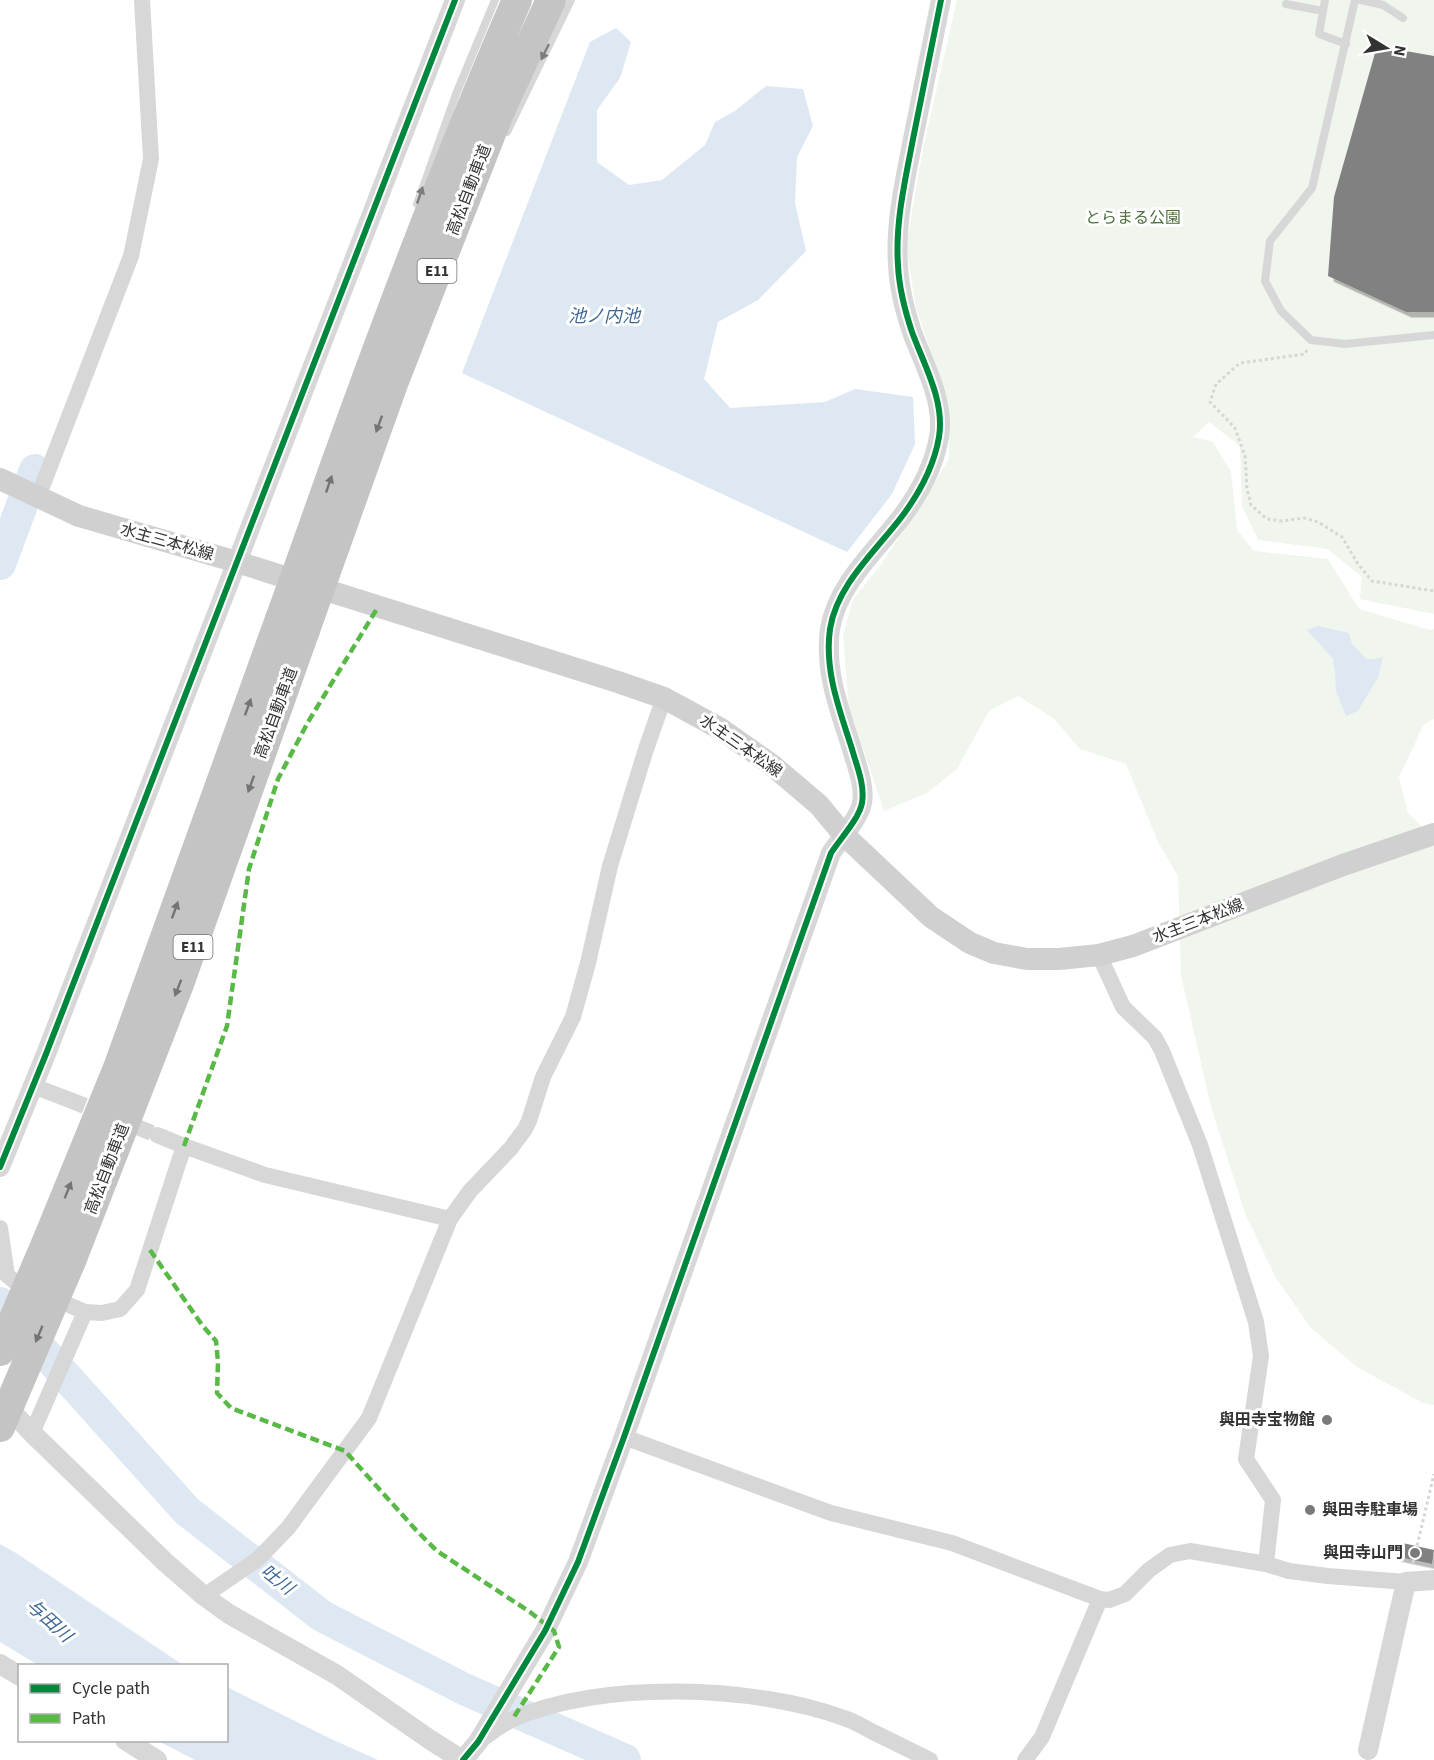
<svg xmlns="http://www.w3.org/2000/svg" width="1434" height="1760" font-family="'Source Sans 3','Noto Sans JP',sans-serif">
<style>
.green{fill:#f0f5ed}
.water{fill:#dde8f3}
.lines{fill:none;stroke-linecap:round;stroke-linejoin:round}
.river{stroke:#dde8f3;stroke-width:32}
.building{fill:#818181;filter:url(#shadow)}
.minor-tunnel{stroke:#d6d6d6;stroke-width:16;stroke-dasharray:16 8;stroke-linecap:butt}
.path{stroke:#d6d6d6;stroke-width:3;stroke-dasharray:3 3;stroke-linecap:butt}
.service{stroke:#d7d7d7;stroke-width:8}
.minor{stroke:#d7d7d7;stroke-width:16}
.tertiary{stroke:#d7d7d7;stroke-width:20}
.secondary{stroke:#d0d0d0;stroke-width:22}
.motorway{stroke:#c4c4c4;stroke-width:30}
.motorway-bridge{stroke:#c4c4c4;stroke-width:30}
.quiet{stroke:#58b947;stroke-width:4.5;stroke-dasharray:9 4.5;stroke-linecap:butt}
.cycleway-casing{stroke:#fff;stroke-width:10}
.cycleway{stroke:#00873e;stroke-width:6}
.oneway{fill:#7d7d7d}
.oneway2{fill:#747474}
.poi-dot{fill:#7a7a7a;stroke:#fff;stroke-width:2}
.labels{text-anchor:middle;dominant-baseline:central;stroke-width:6;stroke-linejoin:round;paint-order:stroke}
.shield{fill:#fff;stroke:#707070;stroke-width:1.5}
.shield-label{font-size:15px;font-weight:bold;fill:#333}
.street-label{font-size:16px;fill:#333;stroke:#fff}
.park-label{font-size:16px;fill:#4f6f3f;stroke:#fff}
.poi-label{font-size:16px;font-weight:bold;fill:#333;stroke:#fff;text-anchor:end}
.water-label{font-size:18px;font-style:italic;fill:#3f6996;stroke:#fff}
</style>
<defs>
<filter id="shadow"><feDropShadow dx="5.5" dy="5.5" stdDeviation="0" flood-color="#0004"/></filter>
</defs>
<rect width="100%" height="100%" fill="#fff"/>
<!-- green -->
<path class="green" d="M957 0H1434V614L1360 599 1362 577 1328 549 1258 540 1242 506 1240 446 1209 422 1193 437 1213 442 1231 472 1237 530 1254 551 1328 559 1359 609 1430 630 1434 629V719L1424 724 1399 777 1408 813 1434 838V1405L1423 1403 1357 1367 1311 1328 1276 1278 1246 1216 1211 1107 1181 975 1178 876 1158 842 1126 764 1080 749 1053 718 1018 696 989 711 957 769 927 793 884 811 849 707 843 635 853 600 882 563 920 506 949 459V405L916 308 906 246 923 149Z"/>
<!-- water -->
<path class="water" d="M616 28 631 42 620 78 597 110V162L629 185 662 180 705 145 715 122 735 111 766 86 803 89 813 126 797 157 795 203 806 251 758 300 718 322 704 379 730 408 825 402 855 389 913 397 915 444 892 494 847 552 462 373 590 42Z
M1318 626 1349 633 1352 644 1366 659H1374L1383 657 1378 677 1358 711 1346 716 1336 691 1335 672 1333 659 1307 630Z
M0 1544 16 1553 183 1665H38L0 1642Z
M227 1687 329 1738 378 1760H195L158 1741 226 1740Z"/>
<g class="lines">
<!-- river -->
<path class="river" d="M0 564 35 470
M0 1303 187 1511 322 1616 464 1689 625 1760"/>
</g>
<!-- building -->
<path class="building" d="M1377 46 1434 56V312H1406L1328 276 1334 197Z
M1398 1542 1434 1550 1432 1564 1395 1556Z"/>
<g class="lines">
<!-- minor-tunnel -->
<path class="minor-tunnel" d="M70 1100 157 1135"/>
<!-- path -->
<path class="path" d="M1307 350 1305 354 1240 363 1216 384 1210 402 1235 428 1245 456 1247 489 1251 505 1267 519 1282 521 1304 518 1318 522 1342 537 1358 564 1372 581 1434 591
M1413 1563 1434 1474"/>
<!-- service -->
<path class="service" d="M1325 0 1319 34 1346 44
M1355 0 1312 188 1270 241 1265 281 1281 311 1311 340 1345 344 1434 335
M1361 0 1383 5 1403 18
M1286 4 1323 11
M507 132 571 0
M417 204 456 94 495 0"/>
<!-- minor -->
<path class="minor" d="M38 497 131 256 151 159 142 0
M1099 955 1123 1007 1155 1038 1162 1051 1200 1145 1256 1322 1261 1356 1246 1459 1273 1500 1266 1564
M33 1086 70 1100
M157 1135 184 1146 265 1175 450 1219
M0 1228 7 1275 14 1281 85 1312 102 1313 120 1309 137 1290 184 1146
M32 1433 85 1312
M624 1437 831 1513 952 1543 1100 1599 1109 1600 1125 1594 1149 1570 1170 1555 1190 1551 1266 1564 1289 1571 1328 1576 1406 1582
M204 1596 258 1559 288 1528 369 1418 450 1219 470 1191 511 1148 525 1129 529 1121 543 1077 573 1017 588 963 610 866 646 749 664 698
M479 1741C490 1734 501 1725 513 1719 602 1680 754 1685 844 1718 854 1721 863 1727 873 1732 892 1741 911 1751 930 1760
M1025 1760 1042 1737 1100 1599"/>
<!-- tertiary -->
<path class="tertiary" d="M0 1167 46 1054 455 0
M1 1400 32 1433 165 1562 204 1596 229 1614 337 1675 429 1739 462 1760
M0 1664 20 1676
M125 1740 157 1760
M1368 1750 1406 1582 1434 1580
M463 1760 478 1742 545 1631 578 1562 624 1437 831 853C840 839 859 819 862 803 865 785 857 767 852 749 840 711 824 671 830 629 837 584 877 550 903 515 920 492 934 466 939 437 945 401 924 365 912 332 905 311 899 288 898 265 895 223 905 181 913 139 922 93 932 46 941 0"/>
<!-- secondary -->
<path class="secondary" d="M0 479 79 516 237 562 618 682 664 698 721 729 772 765 819 805 843 834 931 917 970 943 994 953 1027 959H1059L1099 955 1133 946 1343 865 1434 834"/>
<!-- motorway -->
<path class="motorway" d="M309 539C373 357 440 177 517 0
M335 546 394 381 499 113 551 0
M46 1244 118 1068 280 619
M71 1261 179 984 305 630"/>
<!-- motorway-bridge -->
<path class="motorway-bridge" d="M280 619 309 539
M305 630 335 546
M0 1351 46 1244
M0 1427 71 1261"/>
<!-- quiet -->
<path class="quiet" d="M184 1146 227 1026 249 869 278 779 308 722 378 607
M150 1250 202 1325 216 1341 218 1362 217 1393 231 1408 345 1451 416 1530 437 1551 530 1612 554 1631 559 1647 512 1720"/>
<!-- cycleway casing -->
<g class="cycleway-casing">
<path id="cycleway" d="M0 1167 46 1054 455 0
M463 1760 478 1742 545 1631 578 1562 624 1437 831 853C840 839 859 819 862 803 865 785 857 767 852 749 840 711 824 671 830 629 837 584 877 550 903 515 920 492 934 466 939 437 945 401 924 365 912 332 905 311 899 288 898 265 895 223 905 181 913 139 922 93 932 46 941 0"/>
</g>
<!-- cycleway -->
<use href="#cycleway" class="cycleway"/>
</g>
<!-- one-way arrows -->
<defs><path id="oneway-solid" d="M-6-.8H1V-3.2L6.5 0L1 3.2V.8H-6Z" transform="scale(1.5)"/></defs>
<g class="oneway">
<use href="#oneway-solid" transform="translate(545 52) rotate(116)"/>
<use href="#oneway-solid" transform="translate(420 195) rotate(-71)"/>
</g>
<g class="oneway2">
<use href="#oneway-solid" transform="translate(379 424) rotate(110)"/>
<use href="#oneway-solid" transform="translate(329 484) rotate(-71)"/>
<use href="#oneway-solid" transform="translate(248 707) rotate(-70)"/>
<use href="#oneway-solid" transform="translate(251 784) rotate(110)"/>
<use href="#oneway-solid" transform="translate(175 910) rotate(-70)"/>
<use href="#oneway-solid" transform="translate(178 988) rotate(111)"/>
<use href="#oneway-solid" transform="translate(68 1190) rotate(-68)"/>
<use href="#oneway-solid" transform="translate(39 1334) rotate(113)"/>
</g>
<!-- markers -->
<g class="poi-dot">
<circle cx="1327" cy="1420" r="6"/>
<circle cx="1310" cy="1510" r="6"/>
<circle cx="1415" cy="1553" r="6"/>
</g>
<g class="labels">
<!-- shield labels -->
<g class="shield">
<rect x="417.5" y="259" width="39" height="24" rx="4.5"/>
<rect x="173.5" y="935" width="39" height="24" rx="4.5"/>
</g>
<g class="shield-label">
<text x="437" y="271">E11</text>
<text x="193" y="947">E11</text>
</g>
<!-- street labels -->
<g class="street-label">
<text transform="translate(469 190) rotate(-69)">高松自動車道</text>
<text transform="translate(167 542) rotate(16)">水主三本松線</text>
<text transform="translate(276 713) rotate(-70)">高松自動車道</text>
<text transform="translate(741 746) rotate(35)">水主三本松線</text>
<text transform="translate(1198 921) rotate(-21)">水主三本松線</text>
<text transform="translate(107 1169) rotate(-69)">高松自動車道</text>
</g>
<!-- park labels -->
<g class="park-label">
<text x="1133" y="218">とらまる公園</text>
</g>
<!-- poi labels -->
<g class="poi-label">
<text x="1315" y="1420">與田寺宝物館</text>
<text x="1322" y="1510" text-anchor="start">與田寺駐車場</text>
<text x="1403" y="1553">與田寺山門</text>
</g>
<!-- water labels -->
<g class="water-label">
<text x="604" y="316">池ノ内池</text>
<text transform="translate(277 1580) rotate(38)">吐川</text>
<text transform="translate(49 1621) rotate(42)">与田川</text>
</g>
</g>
<!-- legend -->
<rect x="18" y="1664" width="210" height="78" fill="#ffffff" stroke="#adadad" stroke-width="1.5"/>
<rect x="30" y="1684" width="30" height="9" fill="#00873e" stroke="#adadad" stroke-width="1.5"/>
<text x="72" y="1694" font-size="18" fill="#333333">Cycle path</text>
<rect x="30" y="1714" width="30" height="9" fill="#58b947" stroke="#adadad" stroke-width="1.5"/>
<text x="72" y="1724" font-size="18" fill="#333333">Path</text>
<!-- north arrow -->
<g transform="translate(1386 48) rotate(101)" stroke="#ffffff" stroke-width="4.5" paint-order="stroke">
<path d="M0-4.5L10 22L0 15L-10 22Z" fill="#333333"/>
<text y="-9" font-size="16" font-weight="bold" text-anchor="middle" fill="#333333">N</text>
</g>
</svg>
